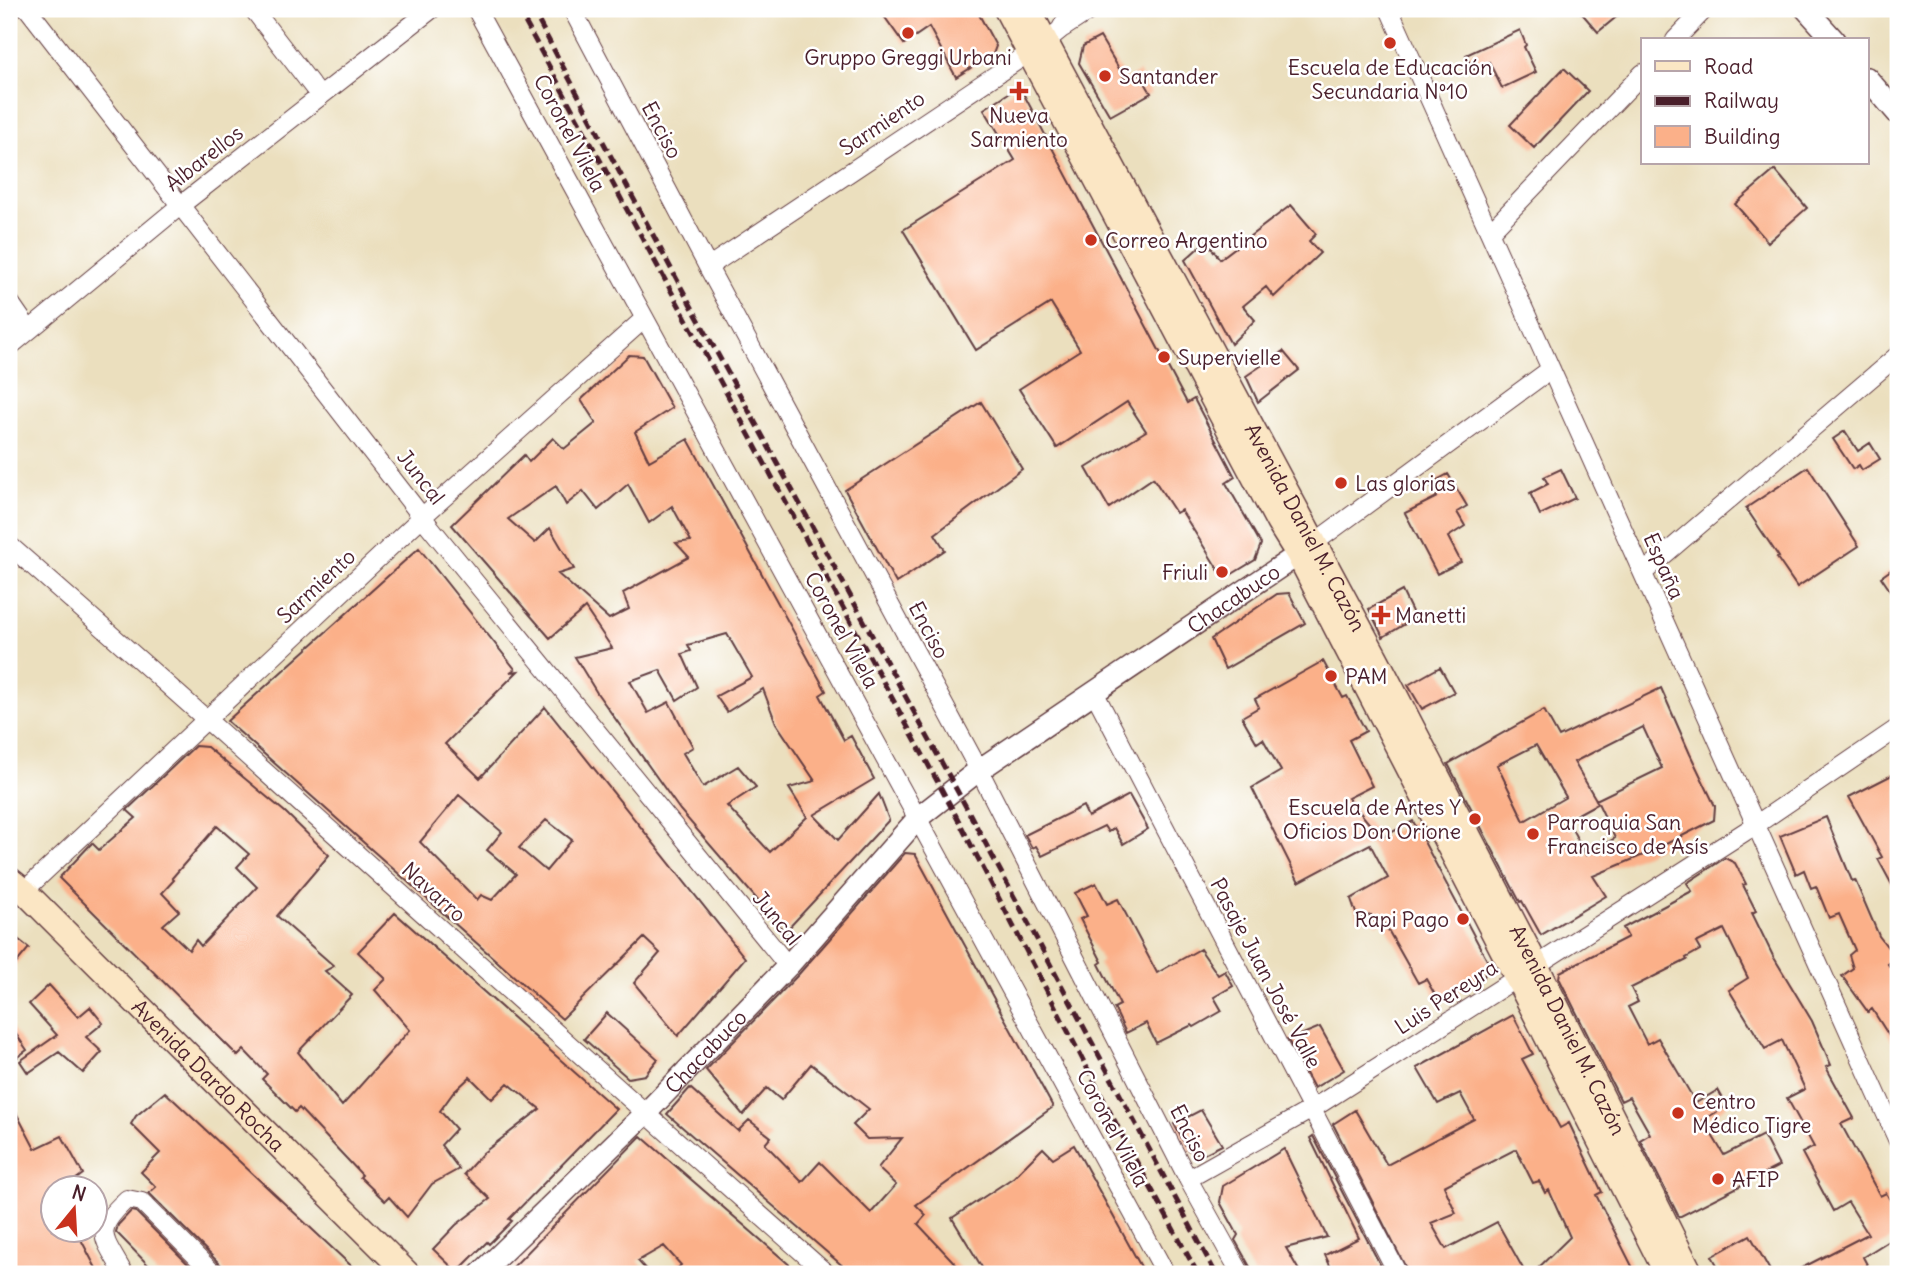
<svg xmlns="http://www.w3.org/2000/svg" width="1907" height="1283" font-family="Delius,sans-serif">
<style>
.building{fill:#fbb089;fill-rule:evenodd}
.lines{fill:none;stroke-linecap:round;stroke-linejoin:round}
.minor-casing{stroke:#623c41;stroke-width:20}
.tertiary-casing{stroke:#623c41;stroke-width:24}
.secondary-casing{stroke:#623c41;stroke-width:27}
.minor{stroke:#fff;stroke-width:18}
.tertiary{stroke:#fff;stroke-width:21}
.secondary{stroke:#fbe6c4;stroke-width:24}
.rail{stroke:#4a1f2b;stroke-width:5;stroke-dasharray:10 5;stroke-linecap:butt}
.poi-dot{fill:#c8321e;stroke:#fff;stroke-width:2.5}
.labels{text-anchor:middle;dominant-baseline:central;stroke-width:5;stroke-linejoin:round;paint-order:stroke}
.poi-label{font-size:21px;fill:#4a1f2b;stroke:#fff;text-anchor:start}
.street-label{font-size:21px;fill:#4a1f2b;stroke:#fff}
</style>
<rect width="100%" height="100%" fill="#fff"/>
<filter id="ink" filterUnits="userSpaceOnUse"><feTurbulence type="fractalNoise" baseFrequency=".0143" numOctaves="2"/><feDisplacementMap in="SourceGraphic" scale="14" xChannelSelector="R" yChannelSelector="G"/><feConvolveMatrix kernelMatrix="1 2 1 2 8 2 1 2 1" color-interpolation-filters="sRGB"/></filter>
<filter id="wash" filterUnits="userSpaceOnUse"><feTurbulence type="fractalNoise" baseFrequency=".00686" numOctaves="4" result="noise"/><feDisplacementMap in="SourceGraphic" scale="28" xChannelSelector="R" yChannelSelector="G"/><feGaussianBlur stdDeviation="1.57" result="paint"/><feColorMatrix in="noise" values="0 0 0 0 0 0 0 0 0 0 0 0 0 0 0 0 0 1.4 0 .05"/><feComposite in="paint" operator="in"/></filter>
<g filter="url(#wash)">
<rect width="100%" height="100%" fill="#ebdfbe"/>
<g id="blocks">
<!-- building -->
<path class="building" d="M879 9H976L996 46 993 54 956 77 929 27 904 44Z
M1578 9H1626L1598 32Z
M1520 30 1526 45 1524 47 1536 72 1502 88 1489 62 1473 70 1466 55Z
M1100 37 1126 80 1139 72 1151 93 1110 116 1079 63 1083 46Z
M1564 68 1588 91 1534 148 1510 125Z
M1015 89 1022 91 1187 403 1194 399 1235 477 1226 483 1261 544 1255 560 1224 579 1181 510 1176 513 1153 478 1109 508 1086 468 1146 431 1127 402 1057 448 1019 389 1080 350 1051 303 976 350 903 230 1015 160 984 109Z
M1775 170 1807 208 1768 242 1735 204Z
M1291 205 1316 234 1309 241 1320 253 1274 297 1266 287 1243 306 1255 320 1231 344 1185 260 1206 241 1220 259Z
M1283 351 1299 370 1258 402 1246 376Z
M629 355 643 356 672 408 635 432 649 461 688 439 826 691 820 695 844 740 851 736 874 779 814 815 838 840 879 794 889 820 785 932 680 810 597 693 575 657 612 648 585 608 550 638 452 525 524 455 529 462 553 438 564 449 596 423 581 400ZM628 484 649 523 672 506 691 541 676 543 689 557 623 593 629 609 609 619 558 574 574 569 550 528 535 543 508 519 556 486 566 505 583 491 598 510ZM727 634 752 677 716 696 727 712 763 689 776 723 815 781 789 788 807 817 770 852 727 806 756 787 738 766 703 787 683 753 693 747 669 702 648 713 630 681 660 670 677 700 697 687 682 654 691 651 688 645Z
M981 402 1022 469 935 534 945 550 896 583 845 490Z
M1845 431 1858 451 1870 443 1880 459 1862 470 1859 465 1853 469 1833 439Z
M1808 467 1859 546 1797 587 1777 558 1779 557 1746 508Z
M1561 469 1575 498 1540 515 1530 493 1548 484 1544 477Z
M1448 474 1467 506 1457 512 1465 526 1448 537 1461 562 1437 574 1405 513 1437 497 1430 484Z
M419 548 515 669 510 672 518 671 445 744 480 778 545 707 745 958 678 1036 634 983 660 953 644 938 562 1019 227 721ZM459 795 502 832 487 850 516 874 492 900 481 895 477 900 420 842ZM546 820 572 840 546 871 519 848Z
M1898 565V602L1881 577Z
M1402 591 1415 618 1383 637 1369 609Z
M1289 593 1305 623 1225 669 1211 639 1277 594Z
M1323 661 1343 698 1347 696 1366 731 1349 740 1372 786 1348 798 1381 838 1413 821 1488 962 1484 977 1439 1002 1426 979 1418 983 1383 921 1377 925 1371 915 1358 919 1351 899 1388 878 1370 844 1299 882 1252 788 1281 771 1263 739 1257 743 1242 717 1259 707 1255 699Z
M1440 667 1454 692 1422 709 1408 685Z
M1661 688 1690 754 1715 806 1714 820 1648 853 1593 876 1606 896 1541 935 1522 901 1520 902 1448 764 1544 710 1559 737ZM1643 727 1662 768 1596 800 1598 803 1574 762ZM1536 745 1566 797 1524 821 1497 765ZM1598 803 1615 838 1586 855 1567 820Z
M195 746 207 747 285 812 329 855 277 916 334 966 325 971 352 995 298 1052 342 1106 410 1030 375 990 386 979 358 952 395 913 616 1109 509 1219 512 1221 489 1244 487 1242 457 1272 433 1249 456 1225 490 1199 464 1174 483 1153 540 1109 508 1083 492 1099 470 1077 453 1093 440 1111 456 1129 441 1145 459 1169 432 1184 407 1217 389 1197 385 1201 360 1177 362 1175 299 1108 295 1112 262 1079 267 1074 244 1050 238 1056 59 878 92 843 99 850 136 818 127 810ZM217 826 249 854 237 867 257 887 201 946 196 940 189 950 163 925 179 911 162 893 174 880 172 878Z
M1898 772V896L1878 859 1882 857 1849 797Z
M1129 795 1148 829 1123 844 1114 828 1108 832 1104 826 1042 856 1036 846 1032 848 1025 835 1083 806 1088 817Z
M1826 817 1852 881 1855 880 1879 936 1896 958 1888 964 1898 979V1050L1872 1009 1868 1012 1842 976 1853 968 1849 955 1855 950 1839 914 1829 918 1816 886 1811 888 1804 870 1796 874 1780 836Z
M905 853 915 854 1053 1107 916 1205 926 1215 918 1224 965 1274H852L667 1114 690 1088 738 1131 749 1120 771 1137 765 1144 802 1182 820 1162 871 1213 896 1185 878 1168 902 1138 867 1139 853 1125 869 1109 811 1064 781 1100 767 1088 743 1115 706 1070 798 975Z
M1725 858 1735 863 1746 884 1743 885 1756 911 1752 913 1773 956 1812 1021 1831 1065 1826 1067 1854 1118 1841 1124 1880 1196 1886 1193 1898 1213V1235L1863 1257 1872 1274H1790L1868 1234 1848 1202 1833 1211 1802 1153 1814 1147 1787 1098 1805 1089 1782 1040 1765 1049 1729 990 1748 978 1724 929 1696 943 1700 950 1686 958 1687 960 1631 988 1638 1002 1628 1007 1647 1044 1658 1038 1696 1103 1718 1090 1727 1106 1703 1120 1724 1155 1763 1135 1779 1166 1679 1217 1640 1140 1650 1134 1629 1097 1621 1101 1559 978 1560 972 1628 937 1623 928 1692 891 1687 883Z
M1096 883 1107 904 1118 899 1157 973 1200 949 1218 975 1225 971 1233 986 1214 997 1222 1011 1194 1027 1192 1025 1156 1043 1146 1023 1126 1033 1114 1008 1120 1005 1099 964 1102 962 1080 919 1087 916 1075 893Z
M9 932 29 948 9 972Z
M49 985 78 1017 90 1007 103 1023 86 1037 102 1052 83 1073 59 1052 28 1073 20 1061 57 1035 29 1004Z
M607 1013 658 1059 645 1075 628 1078 584 1039Z
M1513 1015 1533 1054 1522 1059 1560 1128 1569 1123 1602 1192 1596 1195 1636 1274H1532L1570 1237 1549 1190 1545 1193 1539 1181 1533 1183 1516 1149 1444 1186 1456 1213 1431 1223 1446 1249 1497 1222 1526 1274H1409L1333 1124 1355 1110 1387 1165 1474 1119 1460 1093 1438 1104 1417 1068Z
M9 1024 27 1050 9 1063Z
M1320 1027 1344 1070 1314 1088 1288 1040Z
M165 1092 360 1274H225L222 1266 149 1193 156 1187 141 1172 160 1153 131 1124 136 1116Z
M9 1099 35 1149 62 1136 83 1174 64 1188H52V1230H76L99 1274H9Z
M1201 1110 1222 1145 1202 1155 1188 1150 1174 1124Z
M641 1136 800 1274H672L681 1265 664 1246 638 1261 650 1274H523L513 1267Z
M1313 1136 1385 1274H1334L1325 1255 1359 1238 1310 1138Z
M1074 1145 1145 1274H986L952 1218 1014 1177 1043 1148 1053 1158Z
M1284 1149 1327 1237 1286 1248 1301 1274H1254L1235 1240 1238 1235 1220 1202 1223 1186Z
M131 1211 136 1212 198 1274H157L116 1232 118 1225Z
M1750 1235 1772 1274H1722L1712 1256Z"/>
</g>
</g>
<g filter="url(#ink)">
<use href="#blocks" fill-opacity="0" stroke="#623c41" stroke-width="2"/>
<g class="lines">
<!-- minor casing -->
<g class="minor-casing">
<path id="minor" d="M28 9 422 517 788 966
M253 9 320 96
M476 9 1166 1274
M572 9 708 267 979 770 1188 1179 1241 1274
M1389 9 1898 1141
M1063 28 1092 9
M1675 40 1705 9
M1490 232 1643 73
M708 267 1045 42 1060 30 1072 9
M9 301 29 330
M9 347 181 205 432 9
M1314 543 1551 369
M9 545C284 785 553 1033 827 1274
M1643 573 1898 355
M1094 692 1398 1274
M24 891 422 517 644 319
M1188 1179 1312 1109 1757 824 1898 728
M124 1274C104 1237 91 1232 127 1199L142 1202 214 1274"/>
</g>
<!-- tertiary casing -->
<g class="tertiary-casing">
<g id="tertiary">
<path d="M1806 9 1834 40"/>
<path d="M1867 78 1898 114"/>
<path id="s1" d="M480 1274 645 1114 788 966 919 817 979 770 1311 546"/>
</g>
</g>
<!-- secondary casing -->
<g class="secondary-casing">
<g id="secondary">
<path d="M1006 9 1278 522 1298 554 1517 978 1667 1274"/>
<path id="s2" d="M1028 9 1377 660 1536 965 1691 1274"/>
<path id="s3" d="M9 879 24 891 408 1274"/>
</g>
</g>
<!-- minor -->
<use href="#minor" class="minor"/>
<!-- tertiary -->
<use href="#tertiary" class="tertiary"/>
<!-- secondary -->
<use href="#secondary" class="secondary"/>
<!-- rail -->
<path class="rail" d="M518 9 955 814 1123 1137 1198 1274
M532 9 682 289 965 805 1216 1274"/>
</g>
</g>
<!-- markers -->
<g class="poi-dot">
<circle cx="908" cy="33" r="7"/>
<circle cx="1390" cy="43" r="7"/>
<circle cx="1105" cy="76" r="7"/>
<path d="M1015.5 80.5h7v7h7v7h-7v7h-7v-7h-7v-7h7z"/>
<circle cx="1091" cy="240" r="7"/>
<circle cx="1164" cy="357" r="7"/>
<circle cx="1341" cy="483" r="7"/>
<circle cx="1222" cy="572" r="7"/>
<path d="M1377.5 604.5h7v7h7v7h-7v7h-7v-7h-7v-7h7z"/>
<circle cx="1331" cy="676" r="7"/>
<circle cx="1475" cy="819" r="7"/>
<circle cx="1533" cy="834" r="7"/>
<circle cx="1463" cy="919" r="7"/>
<circle cx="1678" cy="1113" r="7"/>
<circle cx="1718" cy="1179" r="7"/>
</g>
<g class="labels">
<!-- poi labels -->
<g class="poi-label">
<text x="908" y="57" text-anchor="middle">Gruppo Greggi Urbani</text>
<text x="1390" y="67" text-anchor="middle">Escuela de Educación<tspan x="1390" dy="24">Secundaria Nº10</tspan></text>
<text x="1119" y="76">Santander</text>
<text x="1019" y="115" text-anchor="middle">Nueva<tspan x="1019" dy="24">Sarmiento</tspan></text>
<text x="1105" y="240">Correo Argentino</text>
<text x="1178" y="357">Supervielle</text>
<text x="1355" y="483">Las glorias</text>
<text x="1208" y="572" text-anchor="end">Friuli</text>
<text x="1395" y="615">Manetti</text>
<text x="1345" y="676">PAM</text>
<text x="1461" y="807" text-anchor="end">Escuela de Artes Y<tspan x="1461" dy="24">Oficios Don Orione</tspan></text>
<text x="1547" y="822">Parroquia San<tspan x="1547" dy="24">Francisco de Asís</tspan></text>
<text x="1449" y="919" text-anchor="end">Rapi Pago</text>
<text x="1692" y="1101">Centro<tspan x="1692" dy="24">Médico Tigre</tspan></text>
<text x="1732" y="1179">AFIP</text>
</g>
<!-- street labels -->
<g class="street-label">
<text transform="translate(882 123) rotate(-34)">Sarmiento</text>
<text transform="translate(662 130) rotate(62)">Enciso</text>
<text transform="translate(570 133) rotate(62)">Coronel Vilela</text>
<text transform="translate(204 158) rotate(-38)">Albarellos</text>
<text transform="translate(421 477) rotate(52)">Juncal</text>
<text stroke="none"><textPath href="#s2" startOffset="588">Avenida Daniel M. Cazón</textPath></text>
<text transform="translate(1664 566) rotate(66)">España</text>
<text transform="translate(316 586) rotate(-43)">Sarmiento</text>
<text stroke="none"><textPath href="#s1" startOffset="1017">Chacabuco</textPath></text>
<text transform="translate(842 630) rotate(61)">Coronel Vilela</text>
<text transform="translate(929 630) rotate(62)">Enciso</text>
<text transform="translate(434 892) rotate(42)">Navarro</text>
<text transform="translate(777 918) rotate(51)">Juncal</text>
<text transform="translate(1266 973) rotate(62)">Pasaje Juan José Valle</text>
<text transform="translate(1446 997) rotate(-33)">Luis Pereyra</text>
<text stroke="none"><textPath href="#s2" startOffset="1155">Avenida Daniel M. Cazón</textPath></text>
<text stroke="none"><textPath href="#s1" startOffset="317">Chacabuco</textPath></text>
<text stroke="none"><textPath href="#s3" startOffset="280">Avenida Dardo Rocha</textPath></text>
<text transform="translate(1113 1128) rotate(62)">Coronel Vilela</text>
<text transform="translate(1190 1133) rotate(63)">Enciso</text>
</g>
</g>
<!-- margin -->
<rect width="1907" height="1283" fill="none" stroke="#fff" stroke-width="35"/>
<!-- legend -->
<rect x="1641" y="38" width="228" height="126" fill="#ffffff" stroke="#b7a5aa" stroke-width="2"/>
<rect x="1655" y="61" width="35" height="10" fill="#fbe6c4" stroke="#b7a5aa" stroke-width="2"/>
<text x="1704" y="74" font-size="21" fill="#4a1f2b">Road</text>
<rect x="1655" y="96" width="35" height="10" fill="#4a1f2b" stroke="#b7a5aa" stroke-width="2"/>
<text x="1704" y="108" font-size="21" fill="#4a1f2b">Railway</text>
<rect x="1655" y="126" width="35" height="21" fill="#fbb089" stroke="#b7a5aa" stroke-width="2"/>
<text x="1704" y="144" font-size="21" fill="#4a1f2b">Building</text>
<!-- north arrow -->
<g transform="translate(74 1209) rotate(18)"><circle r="33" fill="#ffffff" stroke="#b7a5aa" stroke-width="2"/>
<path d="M0-5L12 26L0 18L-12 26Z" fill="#c8321e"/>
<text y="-10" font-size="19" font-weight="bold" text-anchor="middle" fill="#4a1f2b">N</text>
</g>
</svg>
